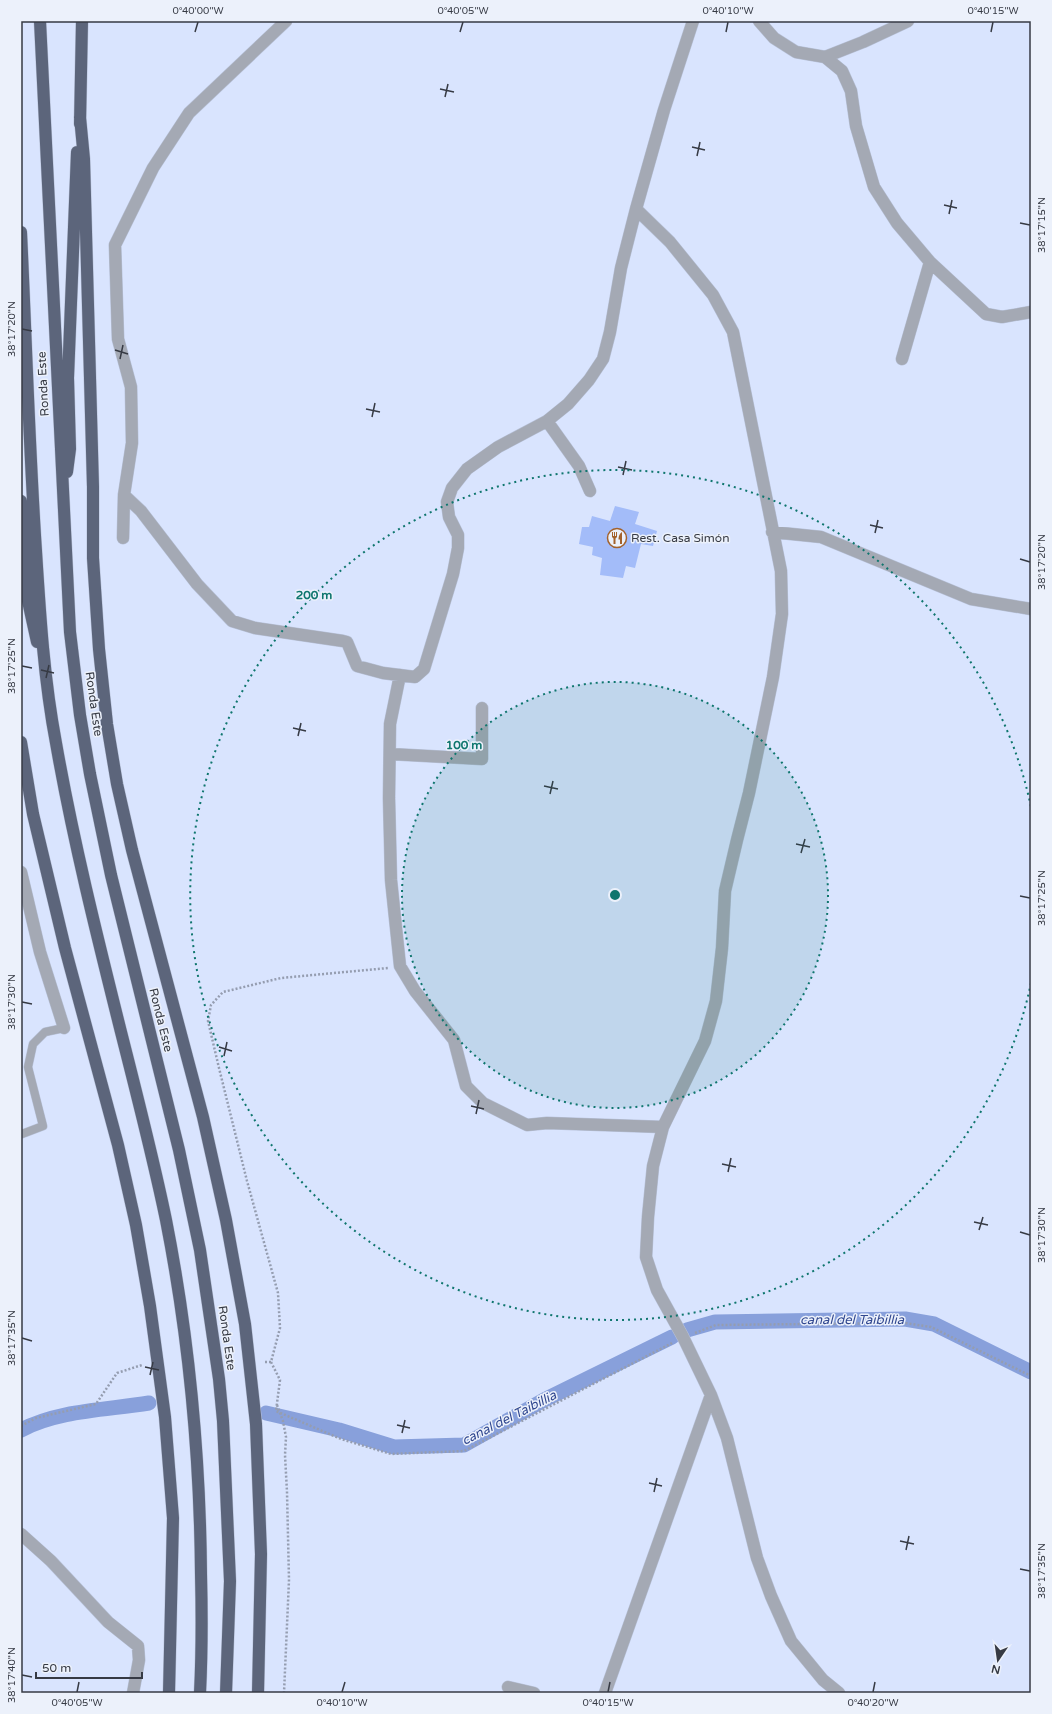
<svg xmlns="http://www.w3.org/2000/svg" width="1052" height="1714" font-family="'Varela Round',sans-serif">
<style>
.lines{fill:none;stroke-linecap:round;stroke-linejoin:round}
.canal{stroke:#88a0db;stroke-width:15}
.building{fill:#a3bcf9}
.lane-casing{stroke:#b8c2d9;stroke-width:9}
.street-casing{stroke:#b8c2d9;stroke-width:13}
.highway-casing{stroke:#b8c2d9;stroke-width:13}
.path{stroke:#959db0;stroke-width:2.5;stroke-dasharray:2 2;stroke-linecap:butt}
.lane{stroke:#a4a9b4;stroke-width:8}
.street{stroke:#a4a9b4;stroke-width:12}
.highway{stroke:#5c657b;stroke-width:12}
.ticks{fill:none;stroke:#363a44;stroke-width:1.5}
.ring{fill:none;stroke:#0f766e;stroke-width:2;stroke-dasharray:2 4}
.labels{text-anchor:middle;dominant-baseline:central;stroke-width:3;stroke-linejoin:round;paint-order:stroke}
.street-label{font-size:12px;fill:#363a44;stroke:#ecf1fb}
.poi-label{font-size:12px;fill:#363a44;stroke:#ecf1fb;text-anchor:start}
.water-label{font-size:13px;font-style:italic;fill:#314890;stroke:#ecf1fb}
.centre{fill:#0f766e;stroke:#ecf1fb;stroke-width:2}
.ring-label{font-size:12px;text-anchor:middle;font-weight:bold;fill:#0f766e;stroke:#ecf1fb;stroke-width:3;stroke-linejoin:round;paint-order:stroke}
.neatline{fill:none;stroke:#363a44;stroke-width:1.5}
.ticks-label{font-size:10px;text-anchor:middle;fill:#363a44}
</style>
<rect width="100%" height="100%" fill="#d9e4fe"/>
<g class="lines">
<!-- canal -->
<path class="canal" d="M687 1330 715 1322 905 1319 934 1324 1031 1372
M266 1413 339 1430 394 1447 464 1445 544 1400 672 1337
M21 1430C59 1410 107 1410 149 1403"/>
</g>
<!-- building -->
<path class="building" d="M615 506 639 512 635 524 657 531 653 546 641 544 635 568 626 566 623 578 600 575 602 558 592 555 593 547 579 544 582 527H589L592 516 610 521Z"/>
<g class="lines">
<!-- lane casing -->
<g class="lane-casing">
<path id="lane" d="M22 1134 43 1126 28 1067 33 1044 45 1032 64 1028"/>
</g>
<!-- street casing -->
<g class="street-casing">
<path id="street" d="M693 21 664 110 636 209 670 242 713 295 733 332 781 571 782 614 773 677 749 793 737 840 725 891 722 948 716 1001 705 1041 663 1127 653 1166 648 1217 646 1257 657 1290 683 1337 711 1395 727 1438 757 1558 771 1596 791 1641 823 1680 839 1693
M759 21 774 38 796 52 825 57 863 42 908 21
M825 57 842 71 851 91 856 126 874 187 897 223 930 262 986 314 1002 317 1031 312
M902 359 930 262
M547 421 579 466 590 491
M124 495 141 511 197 584 232 621 255 628 343 641 347 642 357 666 383 673 415 677 424 669 453 574 458 548V535L449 517 447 502 452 488 467 469 498 447 547 421 568 404 589 380 603 359 610 332 621 268 636 209
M772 532 821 537 971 599 1031 609
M123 538 124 495 132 443 131 387 118 339 115 245 153 168 189 113 286 21
M400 675 390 724 389 798 391 880 400 966 415 991 454 1040 466 1086 483 1103 527 1125 547 1123 663 1127
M390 754 482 759V708
M21 872 40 952 64 1028
M21 1534 51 1561 108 1622 138 1646 139 1660 133 1693
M508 1687 534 1693
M605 1693 711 1395"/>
</g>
<!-- highway casing -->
<g class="highway-casing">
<path id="highway" d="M40 21 70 632 80 715 90 774 111 875 179 1150 200 1250 219 1379 223 1421 230 1581 226 1693
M80 117 84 159 93 487V558L99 649 107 724 117 784 132 850 203 1117 226 1220 245 1324 256 1424 261 1554 258 1693
M80 124 82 21
M21 232C26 338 29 445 36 551 40 615 44 680 56 743 73 840 97 936 121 1032 137 1095 153 1157 166 1220 189 1337 200 1455 201 1574 202 1614 202 1653 200 1693
M67 472 70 449 68 378 77 152
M21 501 28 601 37 642
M21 742 33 814 65 948 118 1145 136 1225 150 1306 165 1417 173 1518 169 1693"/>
</g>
<!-- path -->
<path class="path" d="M695 1333 716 1325 905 1323 931 1327 1031 1376
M265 1362H271L280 1328 278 1293 247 1181 219 1068 208 1021 211 1005 223 992 281 978 388 968
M271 1362 280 1380 276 1411 341 1439 391 1454 464 1451 672 1343
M277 1405 283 1421 286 1437 285 1455 287 1492 289 1580 284 1693
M21 1426 36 1418 96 1404 117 1373 142 1365"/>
<!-- lane -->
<use href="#lane" class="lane"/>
<!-- street -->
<use href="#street" class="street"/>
<!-- highway -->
<use href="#highway" class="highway"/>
</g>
<!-- ticks -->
<path class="ticks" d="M195 32 198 22M460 32 463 22M726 32 728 22M991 32 993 22M440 89 454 92M445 97 448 84M692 147 705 150M697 156 700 142M944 205 957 208M949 214 952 200M1020 223 1030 225M22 329 32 331M115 350 128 354M120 359 123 345M366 409 380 412M372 417 375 403M618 467 632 470M623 475 626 461M870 525 883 528M875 533 878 520M1020 559 1030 562M22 666 32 668M41 670 54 673M46 678 49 665M293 728 306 731M298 736 301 723M544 786 558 789M550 794 553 781M796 844 810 847M801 853 805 839M1020 896 1030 898M22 1002 32 1004M219 1047 232 1051M224 1056 227 1042M471 1106 484 1109M476 1114 479 1100M722 1164 736 1167M728 1172 731 1158M974 1222 988 1225M979 1230 983 1217M1020 1232 1030 1235M22 1338 32 1341M145 1367 159 1370M150 1375 153 1362M397 1425 410 1428M402 1433 405 1420M649 1483 662 1486M654 1492 657 1478M900 1541 914 1544M906 1550 909 1536M1020 1569 1030 1571M22 1675 32 1677M77 1692 79 1682M342 1692 345 1682M608 1692 610 1682M873 1692 875 1682"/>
<!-- distance rings -->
<circle cx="615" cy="895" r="213" fill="#0f766e" fill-opacity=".12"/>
<g class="ring">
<circle cx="615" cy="895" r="213"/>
<path d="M1031 983A425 425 0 1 1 1031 807"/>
</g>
<!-- icons -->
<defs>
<g id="restaurant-ring" transform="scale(1)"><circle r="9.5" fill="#ecf1fb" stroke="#a3622c" stroke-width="1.5"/><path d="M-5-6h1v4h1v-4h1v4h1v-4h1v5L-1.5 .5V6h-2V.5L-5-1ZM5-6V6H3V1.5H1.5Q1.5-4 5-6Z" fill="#a3622c"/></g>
</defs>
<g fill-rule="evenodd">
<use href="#restaurant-ring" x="617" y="538"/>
</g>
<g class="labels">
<!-- street labels -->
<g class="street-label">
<text transform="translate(43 384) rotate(-93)">Ronda Este</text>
<text transform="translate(94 704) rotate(82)">Ronda Este</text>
<text transform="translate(161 1020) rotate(76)">Ronda Este</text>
<text transform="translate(227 1338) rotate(82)">Ronda Este</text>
</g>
<!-- poi labels -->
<g class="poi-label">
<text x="631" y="538">Rest. Casa Simón</text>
</g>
<!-- water labels -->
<g class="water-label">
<text x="852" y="1320">canal del Taibillia</text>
<text transform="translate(509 1418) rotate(-27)">canal del Taibillia</text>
</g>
</g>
<circle cx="615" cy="895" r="6" class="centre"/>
<g class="ring-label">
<text x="314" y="599">200 m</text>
<text x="464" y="749">100 m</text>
</g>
<!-- border -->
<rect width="1052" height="1714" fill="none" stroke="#ecf1fb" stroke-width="44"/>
<!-- north arrow -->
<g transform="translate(998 1660) rotate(193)" stroke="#ecf1fb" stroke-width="3" paint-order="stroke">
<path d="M0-3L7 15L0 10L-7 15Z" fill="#363a44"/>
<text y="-6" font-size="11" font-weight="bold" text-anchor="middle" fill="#363a44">N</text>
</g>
<!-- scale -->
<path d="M36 1672v6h106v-6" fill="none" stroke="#363a44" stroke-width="2"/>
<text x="42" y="1672" font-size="12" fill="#363a44" stroke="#ecf1fb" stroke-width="3" paint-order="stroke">50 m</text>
<rect x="22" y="22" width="1008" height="1670" class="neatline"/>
<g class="ticks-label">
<text x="198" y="14">0°40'00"W</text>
<text x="463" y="14">0°40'05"W</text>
<text x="728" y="14">0°40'10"W</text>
<text x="993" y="14">0°40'15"W</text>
<text transform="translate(1041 225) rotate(-90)" y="4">38°17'15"N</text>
<text transform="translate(11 329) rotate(-90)" y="4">38°17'20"N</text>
<text transform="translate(1041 562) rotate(-90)" y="4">38°17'20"N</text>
<text transform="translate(11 666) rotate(-90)" y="4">38°17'25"N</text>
<text transform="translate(1041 898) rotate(-90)" y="4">38°17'25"N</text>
<text transform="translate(11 1002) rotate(-90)" y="4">38°17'30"N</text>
<text transform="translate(1041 1235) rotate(-90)" y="4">38°17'30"N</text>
<text transform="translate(11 1338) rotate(-90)" y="4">38°17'35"N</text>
<text transform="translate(1041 1571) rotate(-90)" y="4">38°17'35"N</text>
<text transform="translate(11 1675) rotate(-90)" y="4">38°17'40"N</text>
<text x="77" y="1706">0°40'05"W</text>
<text x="342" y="1706">0°40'10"W</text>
<text x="608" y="1706">0°40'15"W</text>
<text x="873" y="1706">0°40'20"W</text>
</g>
</svg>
